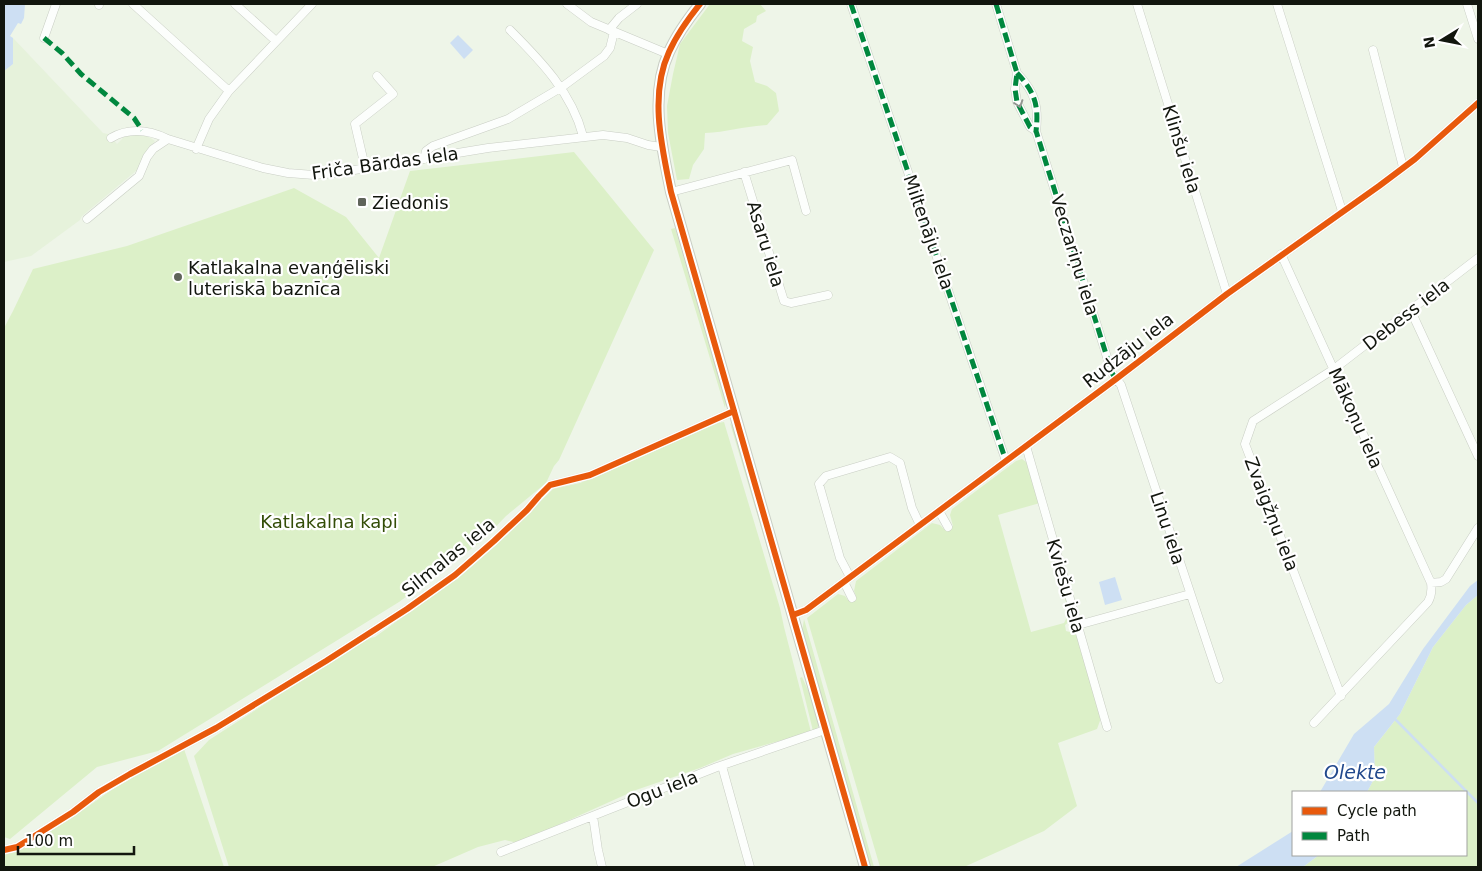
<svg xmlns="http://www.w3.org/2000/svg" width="1482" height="871" font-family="'DejaVu Sans',sans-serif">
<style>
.built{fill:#e6f2db}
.green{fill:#dcf0c8}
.water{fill:#cddff3}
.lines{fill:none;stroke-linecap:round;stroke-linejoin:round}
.stream{stroke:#cddff3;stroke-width:2.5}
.minor-casing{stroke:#c9cec4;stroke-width:9}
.major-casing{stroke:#c9cec4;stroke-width:12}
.minor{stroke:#fcfefc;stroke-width:8}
.major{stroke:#fcfefc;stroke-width:10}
.quiet{stroke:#00873e;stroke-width:5;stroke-dasharray:10 5;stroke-linecap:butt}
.cycleway-casing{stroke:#fff;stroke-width:9}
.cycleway{stroke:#e8590c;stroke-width:6}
.oneway{stroke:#939691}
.poi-dot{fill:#5f645a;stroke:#fff;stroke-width:2}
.labels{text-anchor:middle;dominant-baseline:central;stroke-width:4.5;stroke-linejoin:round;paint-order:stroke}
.street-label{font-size:18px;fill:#12160e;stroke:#fff}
.poi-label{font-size:18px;fill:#12160e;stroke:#fff;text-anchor:start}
.park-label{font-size:18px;fill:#334d07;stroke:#fff}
.water-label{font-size:19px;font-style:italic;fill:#21488c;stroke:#fff}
</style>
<rect width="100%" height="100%" fill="#eef5e8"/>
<!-- built -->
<path class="built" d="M13 38 103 133 108 134 117 144 126 135H146L155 141 149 148 137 170 82 216 80 220 31 256 4 262V71L13 64Z"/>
<!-- green -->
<path class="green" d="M710 4H760L766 11 757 16 756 22 744 29 742 41 753 47 750 61 755 82 767 86 776 93 779 111 767 125C745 126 727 132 705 133L704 149 693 165 689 179 677 180 668 133 667 106 673 74 680 44Z
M574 152 654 250 559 460 554 466 546 483 506 516 483 540 399 602 158 751 97 767 10 839 4 837V328L13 311 33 269 127 246 294 188 346 217 379 258 410 171Z
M675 228 726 403 725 408 671 229Z
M724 422 780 608 784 627 811 732 733 754 700 768 636 790 518 843 505 840 478 847 432 867H229L194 756 209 740 366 639 375 637 418 606 502 539 553 489 580 483 718 423Z
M730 423 734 428 783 597 782 598Z
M1022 459 1029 464 1040 503 998 515 1031 632 1064 623 1069 613 1065 599H1067L1072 615 1070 621 1065 625 1066 631 1077 634 1101 718 1097 729 1058 743 1077 806 1044 831 964 867H880L807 618 838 594 845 596 848 600 856 596 854 591 856 581 932 523 940 525 945 530 953 526 950 515 952 509 1016 461Z
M1478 595V867H1303L1319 855H1466V792H1367L1375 777 1374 747 1400 714 1433 647 1466 605Z
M804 619 874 867H870L802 632Z
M802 677 814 703 819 724 817 729 813 731 800 678Z
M184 749 224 867H4V852L17 849 86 808 124 781Z"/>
<!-- water -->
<path class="water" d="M4 4H25L24 18 21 24 18 23 10 36 13 38V64L4 71Z
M458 35 473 50 464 59 450 43Z
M1115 577 1122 600 1105 605 1099 582Z
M1478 580V595L1466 605 1433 647 1400 714 1374 747 1375 777 1367 792H1320L1354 734 1389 704 1423 649 1470 586Z
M1293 831V855H1319L1303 867H1236Z"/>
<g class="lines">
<!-- stream -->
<path class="stream" d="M1395 719 1478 803"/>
<!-- minor casing -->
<g class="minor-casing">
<path id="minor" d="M133 4 229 91
M235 4 276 41
M567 4 591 22 668 54
M851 4 1006 461
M996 4 1017 73 1015 89 1017 102 1030 127 1036 131
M1137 4 1227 294
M1277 4 1342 211
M1467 4 1478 39
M99 5V4
M510 30C541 61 572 93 583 136
M609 30 619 18 637 4
M44 38 56 4
M1373 50 1403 167
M1017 73C1035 92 1039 106 1036 131L1112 373 1121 385 1219 679
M111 138C130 127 149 130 168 139
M196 149 209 119 229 91 312 4
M424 159 426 151 433 146 508 119 562 87 604 56 610 48 614 32
M365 167 355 124 393 94 377 76
M744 172 784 301 791 303 828 295
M671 192 792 160 806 211
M87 219 139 176 147 157 153 149 168 139 263 168 288 173 314 175 336 173 488 148 603 135 627 138 648 145 661 147
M1281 254 1431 583C1432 590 1432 595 1428 602L1314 723
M1411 311 1478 456
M1026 446 1107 727
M939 511 948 527
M850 577 840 558 819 484 826 476 890 457 900 463 912 508 920 525
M844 582 852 598
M1431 583 1441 582 1446 579 1478 528
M793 615 806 610 1116 379 1227 294 1379 186 1415 159 1478 103
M1078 625 1190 594
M1341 696 1245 444 1253 421 1334 369 1478 258
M722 766 750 867
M593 816 598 850 602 867
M4 850 17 847 73 812 99 792 130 774 216 728 326 661 407 609 455 575 494 541 527 510 539 496 550 485 590 475 734 411
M501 852 717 767 825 730"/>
</g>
<!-- major casing -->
<g class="major-casing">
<path id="major" d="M700 4C688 19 677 34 669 52 649 95 662 148 671 192L865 867"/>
</g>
<!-- minor -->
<use href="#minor" class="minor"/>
<!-- major -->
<use href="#major" class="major"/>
<!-- quiet -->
<path class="quiet" d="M851 4 1006 461
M996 4 1017 73 1015 89 1017 102 1030 127 1036 131
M44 38 62 53 81 74 134 118 142 130
M1017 73C1035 92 1039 106 1036 131L1112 373 1116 379"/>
<!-- cycleway casing -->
<g class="cycleway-casing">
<path id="cycleway" d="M700 4C688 19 677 34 669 52 649 95 662 148 671 192L865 867
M793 615 806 610 1116 379 1227 294 1379 186 1415 159 1478 103
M4 850 17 847 73 812 99 792 130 774 216 728 326 661 407 609 455 575 494 541 527 510 539 496 550 485 590 475 734 411"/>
</g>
<!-- cycleway -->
<use href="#cycleway" class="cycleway"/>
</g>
<!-- one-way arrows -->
<defs><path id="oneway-chevron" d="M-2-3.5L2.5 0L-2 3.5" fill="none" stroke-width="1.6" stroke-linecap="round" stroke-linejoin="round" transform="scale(1.25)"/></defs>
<use class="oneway" href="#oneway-chevron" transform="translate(1019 104) rotate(72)"/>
<!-- markers -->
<g class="poi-dot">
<rect x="357" y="197" width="10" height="10" rx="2.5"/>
<circle cx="178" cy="277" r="5"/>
</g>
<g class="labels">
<!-- street labels -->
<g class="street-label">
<text transform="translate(1182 149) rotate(73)">Klinšu iela</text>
<text transform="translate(385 163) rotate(-8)">Friča Bārdas iela</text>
<text transform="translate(929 232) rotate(71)">Miltenāju iela</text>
<text transform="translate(766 244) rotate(73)">Asaru iela</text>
<text transform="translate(1075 255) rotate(73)">Veczariņu iela</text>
<text transform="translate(1406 314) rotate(-38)">Debess iela</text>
<text transform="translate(1128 350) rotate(-38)">Rudzāju iela</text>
<text transform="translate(1356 418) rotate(66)">Mākoņu iela</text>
<text transform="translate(1272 514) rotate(69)">Zvaigžņu iela</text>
<text transform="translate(1168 528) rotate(72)">Linu iela</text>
<text transform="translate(448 557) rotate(-39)">Silmalas iela</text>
<text transform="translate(1066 586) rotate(74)">Kviešu iela</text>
<text transform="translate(662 789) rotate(-21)">Ogu iela</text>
</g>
<!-- poi labels -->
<g class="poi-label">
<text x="372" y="202">Ziedonis</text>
<text x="188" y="267">Katlakalna evaņģēliski<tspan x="188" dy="21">luteriskā baznīca</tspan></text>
</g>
<!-- park labels -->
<g class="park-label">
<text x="329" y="521">Katlakalna kapi</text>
</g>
<!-- water labels -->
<g class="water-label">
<text x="1355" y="772">Olekte</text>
</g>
</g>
<!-- border -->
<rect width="1482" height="871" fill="none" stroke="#12160e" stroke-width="10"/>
<!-- legend -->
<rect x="1292" y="791" width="175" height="65" fill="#ffffff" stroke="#a0a29f"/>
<rect x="1302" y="807" width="25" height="8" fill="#e8590c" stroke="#a0a29f"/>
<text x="1337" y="816" font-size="15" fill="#12160e">Cycle path</text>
<rect x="1302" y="832" width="25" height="8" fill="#00873e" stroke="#a0a29f"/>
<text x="1337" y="841" font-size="15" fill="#12160e">Path</text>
<!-- north arrow -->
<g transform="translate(1442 40) rotate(260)" stroke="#ffffff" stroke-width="4" paint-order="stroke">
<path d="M0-4L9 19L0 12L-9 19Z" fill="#12160e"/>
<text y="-8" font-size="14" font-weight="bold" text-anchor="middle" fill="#12160e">N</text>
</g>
<!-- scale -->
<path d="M18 846v8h116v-8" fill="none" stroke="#12160e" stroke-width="2.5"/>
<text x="25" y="846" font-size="15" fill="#12160e" stroke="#ffffff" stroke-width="4" paint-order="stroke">100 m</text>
</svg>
